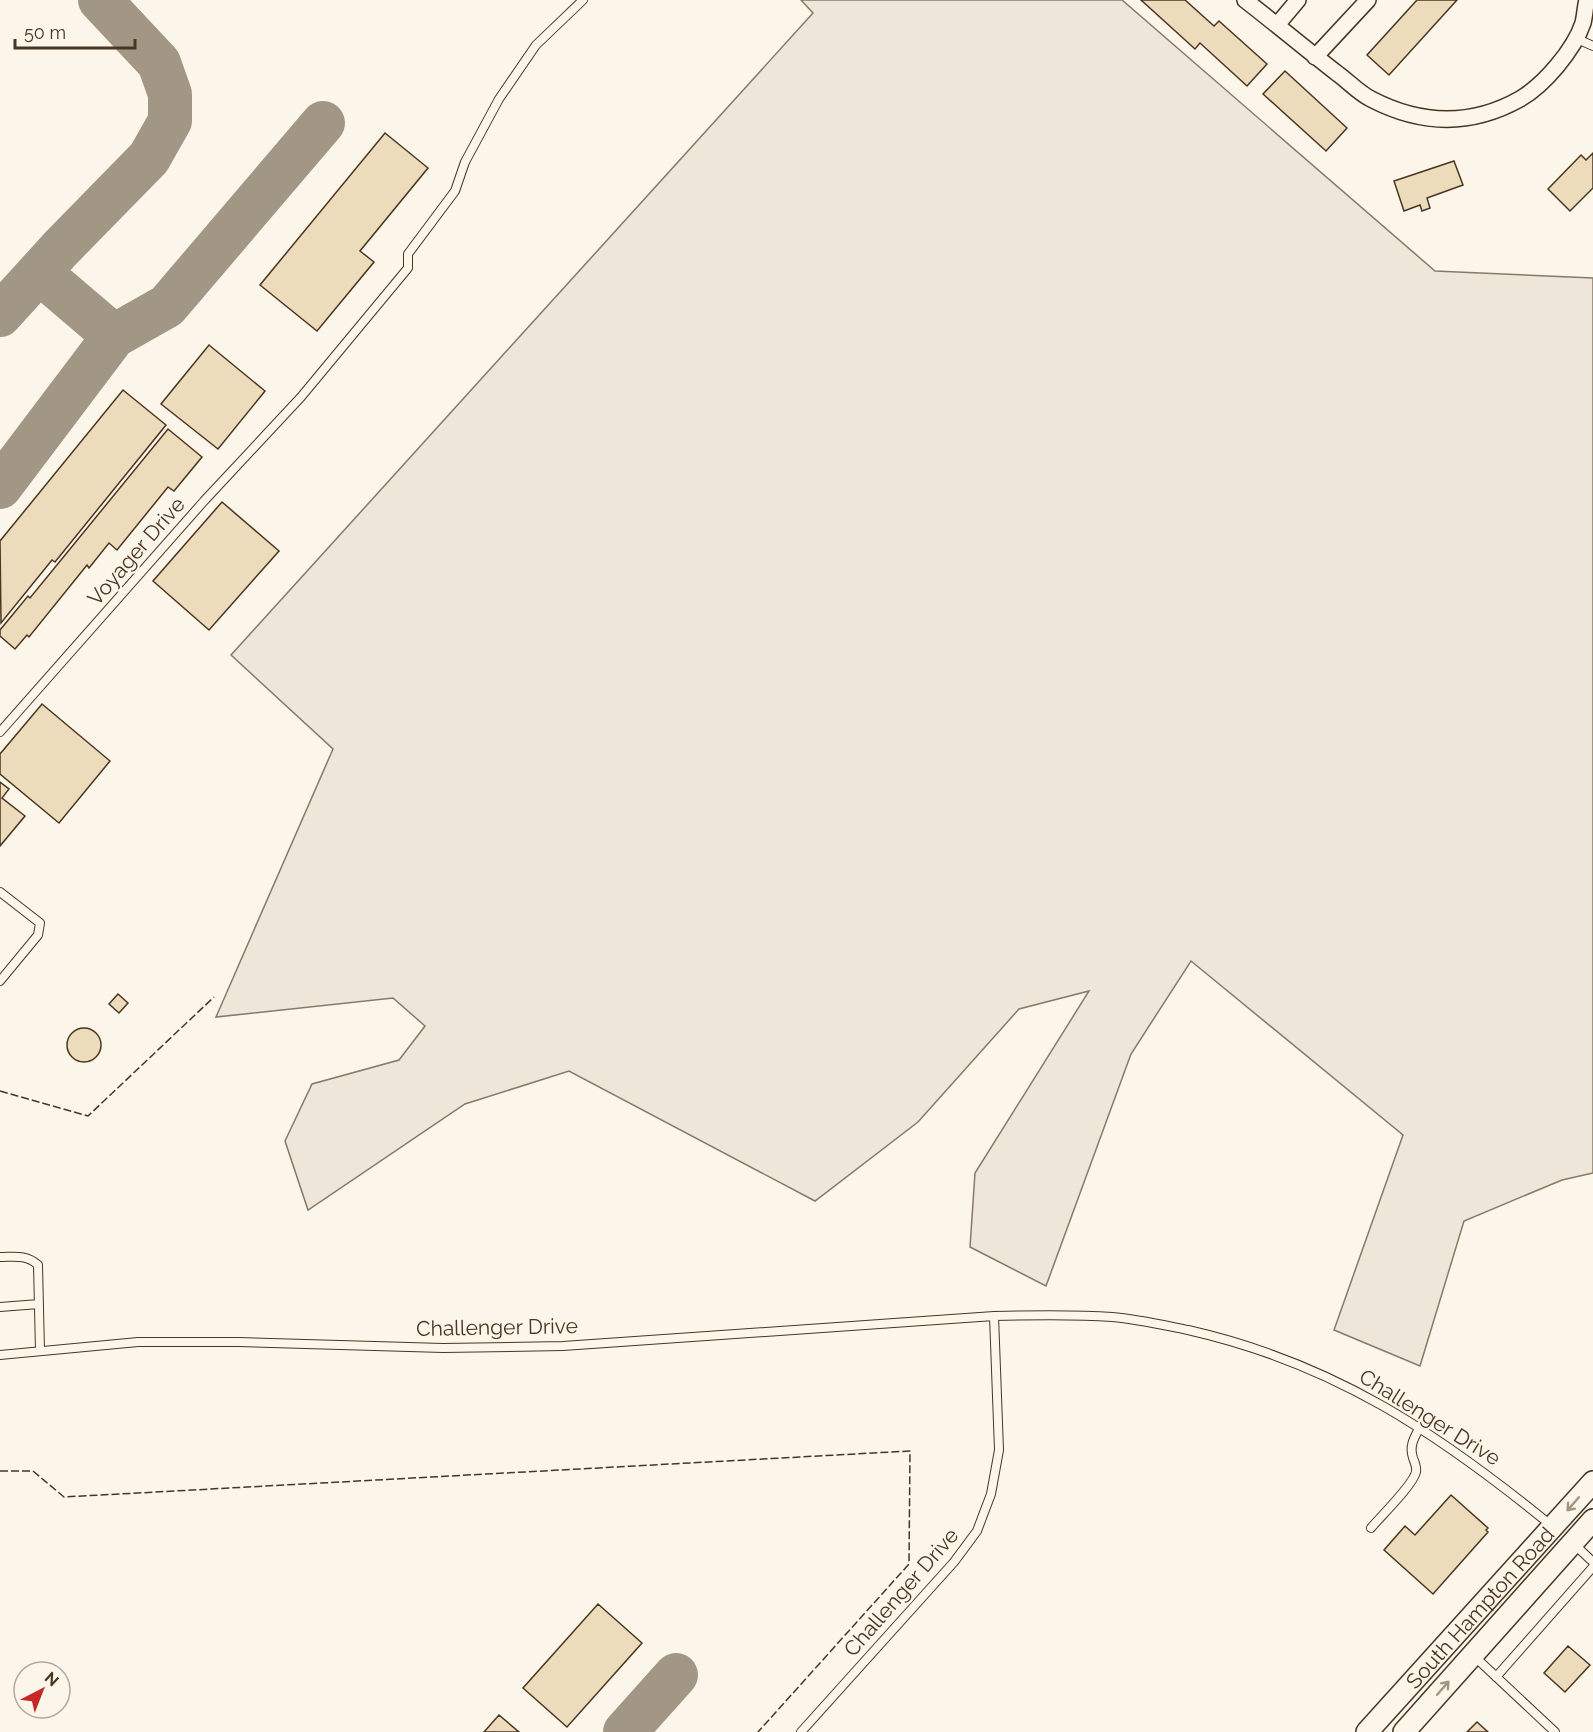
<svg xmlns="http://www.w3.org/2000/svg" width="1593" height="1732" font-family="Raleway,sans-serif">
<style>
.green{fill:#ede6d9;stroke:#887966;stroke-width:1.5}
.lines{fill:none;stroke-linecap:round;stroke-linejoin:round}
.taxiway{stroke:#a29684;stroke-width:44}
.building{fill:#ecdcbc;stroke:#4a3520;stroke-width:1.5}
.service-casing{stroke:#4a3520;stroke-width:10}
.minor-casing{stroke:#4a3520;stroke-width:18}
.secondary-casing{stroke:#4a3520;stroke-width:24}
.service{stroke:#fbf6e9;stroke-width:8}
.minor{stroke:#fbf6e9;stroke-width:15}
.secondary{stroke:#fbf6e9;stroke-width:21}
.fence{stroke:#4a3520;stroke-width:1.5;stroke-dasharray:8 3;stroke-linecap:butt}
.oneway{stroke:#a29684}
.labels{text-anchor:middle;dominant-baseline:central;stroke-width:4.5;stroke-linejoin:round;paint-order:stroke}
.street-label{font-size:21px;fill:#4a3520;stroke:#fbf6e9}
</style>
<rect width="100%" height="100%" fill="#fbf6e9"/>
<!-- green -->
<path class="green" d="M801 0H1122L1435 271 1593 278V1173L1562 1180 1464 1221 1420 1366 1334 1330 1403 1135 1191 961 1131 1054 1046 1286 970 1247 975 1173 1089 991 1019 1009 918 1122 815 1201 569 1071 465 1104 308 1210 285 1141 312 1084 399 1060 425 1026 393 998 216 1017 333 749 231 655 813 13Z"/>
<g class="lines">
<!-- taxiway -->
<path class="taxiway" d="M39 272 114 336 167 306 323 123
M0 315 60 249 149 158 170 121V94L159 63 100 0
M0 487 114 336
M625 1732 676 1675"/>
</g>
<!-- building -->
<path class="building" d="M1141 0H1185L1214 26 1219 21 1267 64 1247 86 1200 43 1195 49Z
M1417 0H1457L1389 75 1367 55Z
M1285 71 1347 128 1326 151 1263 94Z
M385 133 428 168 360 251 374 262 317 331 260 285Z
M1593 153V188L1570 211 1548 189 1581 155 1586 160Z
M1454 161 1463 185 1427 198 1430 208 1422 211 1420 205 1404 211 1394 181Z
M209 345 265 391 218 449 161 404Z
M123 390 166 425 55 562 52 560 1 623 0 541Z
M168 429 202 457 174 491 168 487 117 550 109 543 89 568 87 565 29 637 27 635 15 649 0 636V630L28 596 30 598Z
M222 502 279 551 209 630 153 581Z
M42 704 110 761 59 823 0 774V754Z
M0 782 9 789 2 798 25 816 0 846Z
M118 994 128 1003 119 1013 109 1004Z
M67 1045a17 17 0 1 1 34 0a17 17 0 1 1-34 0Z
M1451 1495 1488 1528 1486 1530 1488 1532 1433 1594 1384 1550 1405 1526 1415 1535Z
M598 1604 642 1643 567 1727 523 1688Z
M1568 1646 1590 1665 1565 1692 1544 1673Z
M499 1715 519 1732H484Z
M1477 1722 1488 1732H1467Z"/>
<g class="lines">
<!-- service casing -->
<g class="service-casing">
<path id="service" d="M1575 38 1593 46
M0 732 204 501 301 397 408 268V254L455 191 465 162 499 99 536 45 583 0
M0 892 40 923 38 935 0 981
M0 1257C14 1257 26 1254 38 1265L40 1351
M0 1307 39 1304
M0 1355 138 1342H238L443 1348 563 1346 994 1316
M1371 1528C1381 1516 1413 1485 1416 1472 1417 1467 1415 1463 1413 1458 1409 1446 1414 1438 1420 1427
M1574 1544 1593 1562
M1474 1656 1555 1732
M1496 1677 1593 1567
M801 1732 954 1562 977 1531 991 1494 999 1450 994 1316C1033 1315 1073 1314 1112 1317 1137 1319 1163 1325 1188 1330 1334 1363 1438 1433 1552 1526"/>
</g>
<!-- minor casing -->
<g class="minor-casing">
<path id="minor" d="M1245 0C1276 24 1307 50 1338 74 1349 82 1359 93 1371 99 1421 125 1470 127 1520 99 1544 85 1574 50 1583 23 1585 15 1585 7 1587 0
M1277 25 1298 0
M1315 57 1368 0"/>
</g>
<!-- secondary casing -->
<g class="secondary-casing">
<g id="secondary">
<path id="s1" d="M1367 1732 1593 1482"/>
<path d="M1404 1732 1593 1520"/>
</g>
</g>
<!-- service -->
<use href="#service" class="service"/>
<!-- minor -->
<use href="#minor" class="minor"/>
<!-- secondary -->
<use href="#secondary" class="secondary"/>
<!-- fence -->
<path class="fence" d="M0 1091 88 1116 214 997
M0 1471H33L64 1497 910 1451 909 1564 758 1732"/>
</g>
<!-- one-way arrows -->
<defs><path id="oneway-shaft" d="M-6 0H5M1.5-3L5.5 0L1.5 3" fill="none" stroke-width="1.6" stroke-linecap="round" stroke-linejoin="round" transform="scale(1.5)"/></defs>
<g class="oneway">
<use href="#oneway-shaft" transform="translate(1573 1504) rotate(131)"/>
<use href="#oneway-shaft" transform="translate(1443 1688) rotate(-49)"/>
</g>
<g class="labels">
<!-- street labels -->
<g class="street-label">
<text transform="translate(136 551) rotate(-49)">Voyager Drive</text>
<text transform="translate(497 1327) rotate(-1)">Challenger Drive</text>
<text transform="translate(1430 1417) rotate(32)">Challenger Drive</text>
<text transform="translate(901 1592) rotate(-49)">Challenger Drive</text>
<text stroke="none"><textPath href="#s1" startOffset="168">South Hampton Road</textPath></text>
</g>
</g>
<!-- north arrow -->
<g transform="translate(42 1690) rotate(42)"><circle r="28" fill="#fbf6e9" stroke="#b4a999" stroke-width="1.5"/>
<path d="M0-4.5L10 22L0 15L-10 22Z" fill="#c62828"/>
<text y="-9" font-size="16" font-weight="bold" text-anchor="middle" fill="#4a3520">N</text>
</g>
<!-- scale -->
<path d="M15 39v9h120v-9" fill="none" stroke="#4a3520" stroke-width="3"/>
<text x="24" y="39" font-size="18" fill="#4a3520" stroke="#fbf6e9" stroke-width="4.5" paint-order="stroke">50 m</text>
</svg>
